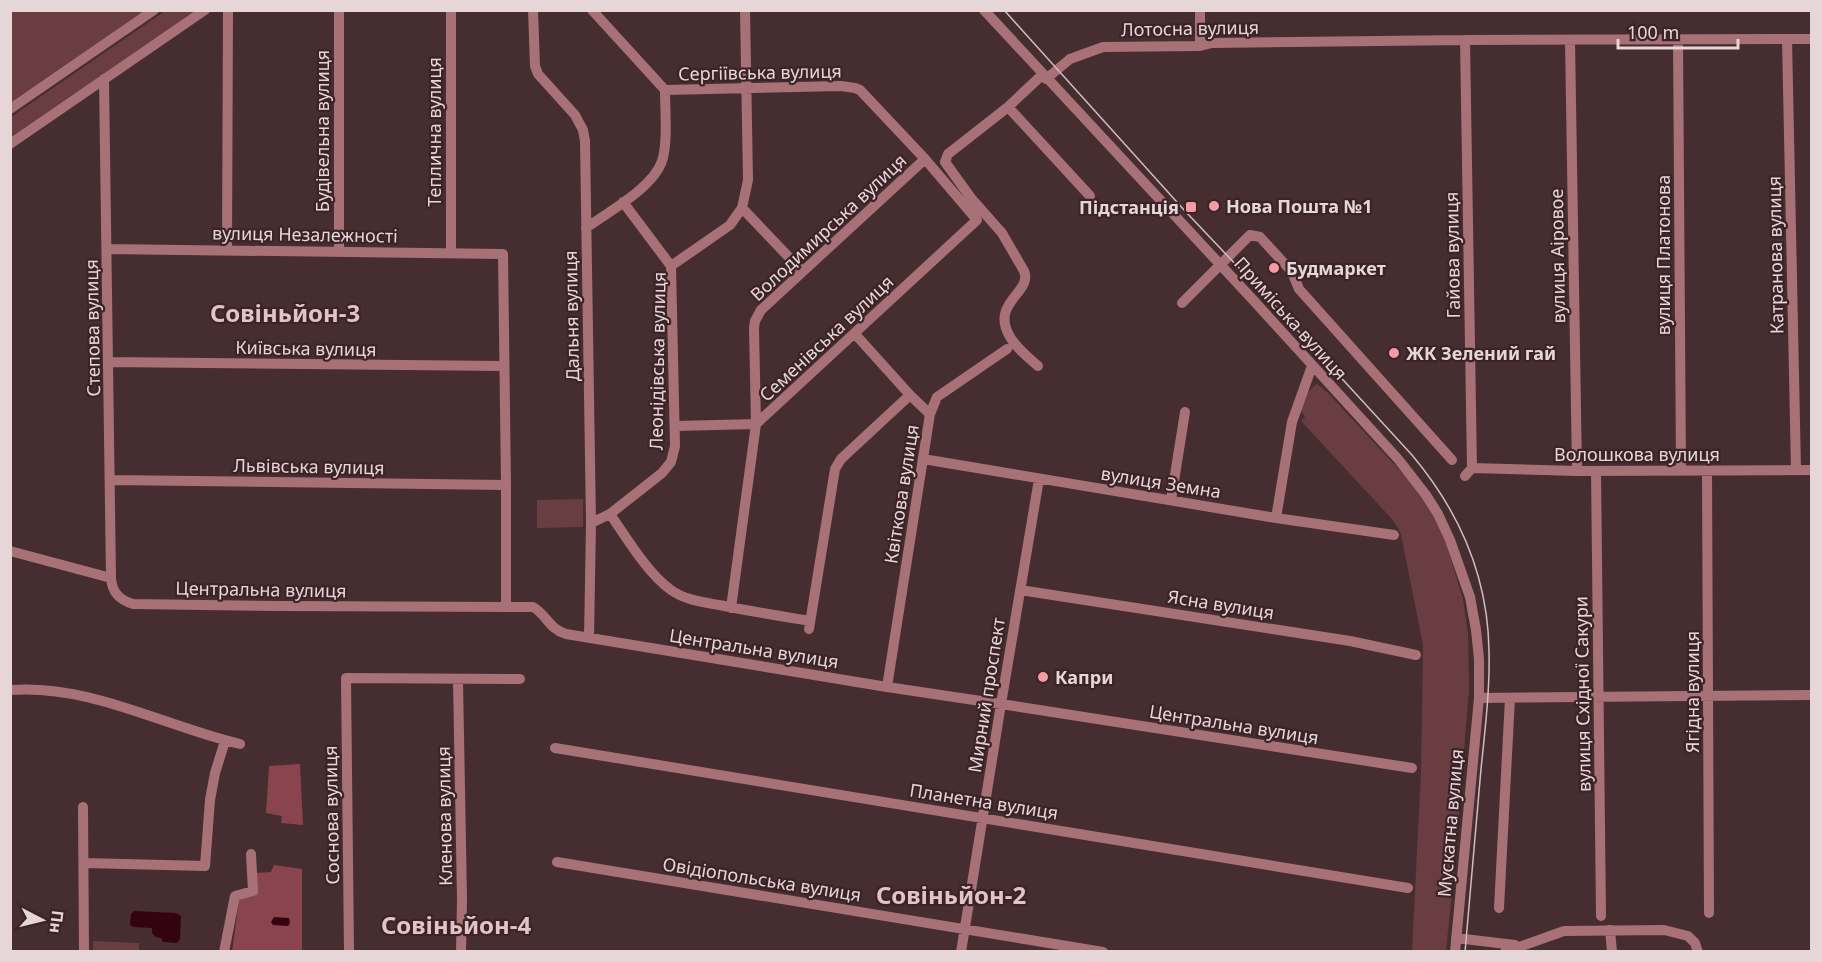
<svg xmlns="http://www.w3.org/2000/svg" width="1822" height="962" font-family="'Noto Sans',sans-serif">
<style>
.green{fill:#6a3d43}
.forest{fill:#89444e}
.water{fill:#33040f}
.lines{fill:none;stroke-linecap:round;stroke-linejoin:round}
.minor{stroke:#a77177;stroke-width:10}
.tram{stroke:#cfbdbf;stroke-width:1.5}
.poi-dot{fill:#f49aa5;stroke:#3b2326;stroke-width:2}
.labels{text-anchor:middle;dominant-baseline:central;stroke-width:4.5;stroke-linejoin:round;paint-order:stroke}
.street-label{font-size:18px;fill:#e7d6d8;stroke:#3b2326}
.poi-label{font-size:18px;font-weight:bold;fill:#e7d6d8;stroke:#3b2326;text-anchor:start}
.district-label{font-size:24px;font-weight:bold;fill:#e3c3c6;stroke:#3b2326}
</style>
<rect width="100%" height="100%" fill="#462d30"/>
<!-- green -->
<path class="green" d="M11 11H144L11 102Z
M165 11H197L11 138V117Z
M1317 384 1328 393 1407 478 1422 496 1435 518 1447 546 1463 599 1468 634 1469 689 1454 873 1446 951H1412L1421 772 1423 645 1401 534 1397 526 1391 518 1301 421 1305 417 1301 411C1304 401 1308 389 1317 384Z
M583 499V527L537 528V500Z
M93 941 139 943V951H93Z"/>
<!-- forest -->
<path class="forest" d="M300 764 303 825 281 823 282 816 266 813 269 766Z
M274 865 302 869V951L232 952 239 900 257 892 255 873 271 872Z"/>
<!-- water -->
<path class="water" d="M134 911 176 913 181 916 180 939 177 943 163 942 161 938 156 937 152 933V928L134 927 130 925 131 914Z
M274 917 289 918 290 923 288 926 273 925 271 922Z"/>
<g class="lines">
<!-- minor -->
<path class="minor" d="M339 10V251
M533 10 535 66 538 74 575 115 583 130 585 141 591 523 589 638
M592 10 665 90 841 86 855 88 860 90 925 159 977 220 756 424 676 426
M984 10 1254 301 1398 459 1426 495 1438 514 1450 540 1470 597 1476 630 1479 659V698L1455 952
M1200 10V46
M1678 39 1681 471
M1787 39 1796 470
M1465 40 1472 468
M1570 40 1577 471
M104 79 111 578C112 592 119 600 133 604L280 606 533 607C547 615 549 629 566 634L887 687 1001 704 1412 768
M1046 79 1070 59 1103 47 1200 46 1212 43 1465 40 1812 39
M1008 107 1090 196
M10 109 154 10
M10 144 205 10
M623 202 671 266
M742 208 802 271
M586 228C608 212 653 188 662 161 668 143 665 110 665 90
M107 249 503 254 506 485V606
M227 250 228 10
M451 253V10
M1182 303 1250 235 1260 237 1292 272 1299 289 1452 460
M855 334 910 395 930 414 887 687
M109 362 503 366
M1038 366C1028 357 1015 347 1009 335 991 302 1033 292 1024 271L1002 233 971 198 945 162 948 154 1008 107 1042 75
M930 414 937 397 1007 349
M923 459 1276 518 1394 535
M1596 471 1601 916
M1707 471 1709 913
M1465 476 1472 468 1577 471 1812 470
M111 480 506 485
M1171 500 1185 412
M610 514C626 537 648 574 671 590 685 600 702 602 719 605 749 611 780 616 810 621
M1276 518 1292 422 1312 366
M591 523 610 514 662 473 671 462 675 446 671 266 730 225 742 208 748 180 745 10
M10 551 111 578
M1020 590 1350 641 1416 655
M731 608 756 424 754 328 755 321 761 310 925 159
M809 629 835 469 841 459 910 395
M458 680 462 899 461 952
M10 690C91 684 163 726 240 744
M1479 698 1812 695
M555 748 1408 888
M83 807 84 952
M557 862 1103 952
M84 863 205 866 210 800 215 773 225 741
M1499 908 1510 698
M1610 930 1612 952
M1456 938 1515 945
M224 952 235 896 253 891 251 854
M349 952 346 678 520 679
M961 952 1001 704 1039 479
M1505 952 1564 931 1664 930 1688 936 1695 943 1698 952"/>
<!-- tram -->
<path class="tram" d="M1004 10 1185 211 1278 309 1412 455C1459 511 1488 577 1489 651 1490 690 1485 730 1481 769 1476 830 1470 891 1465 952"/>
</g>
<!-- markers -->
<g class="poi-dot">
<circle cx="1214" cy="206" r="6"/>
<rect x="1185" y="201" width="12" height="12" rx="3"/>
<circle cx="1274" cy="268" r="6"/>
<circle cx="1394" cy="353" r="6"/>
<circle cx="1043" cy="677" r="6"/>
</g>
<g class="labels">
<!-- street labels -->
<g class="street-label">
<text transform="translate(1190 28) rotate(-1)">Лотосна вулиця</text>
<text transform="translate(760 72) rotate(-1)">Сергіївська вулиця</text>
<text transform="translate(322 131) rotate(-90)">Будівельна вулиця</text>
<text transform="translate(434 132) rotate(-90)">Теплична вулиця</text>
<text transform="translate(828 227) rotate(-43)">Володимирська вулиця</text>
<text transform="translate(305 234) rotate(1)">вулиця Незалежності</text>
<text transform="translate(1452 255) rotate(-91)">Гайова вулиця</text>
<text transform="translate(1663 255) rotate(-90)">вулиця Платонова</text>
<text transform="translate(1775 255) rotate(-91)">Катранова вулиця</text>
<text transform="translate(1557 256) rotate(-91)">вулиця Аіровое</text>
<text transform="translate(571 316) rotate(-91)">Дальня вулиця</text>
<text transform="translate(1291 318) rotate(48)">Приміська вулиця</text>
<text transform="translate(92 328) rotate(-91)">Степова вулиця</text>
<text transform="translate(826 338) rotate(-43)">Семенівська вулиця</text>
<text transform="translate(306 348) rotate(1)">Київська вулиця</text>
<text transform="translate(657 361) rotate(-89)">Леонідівська вулиця</text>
<text x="1637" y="454">Волошкова вулиця</text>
<text transform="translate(309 466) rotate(1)">Львівська вулиця</text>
<text transform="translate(1161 482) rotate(9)">вулиця Земна</text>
<text transform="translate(901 494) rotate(-81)">Квіткова вулиця</text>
<text transform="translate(261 589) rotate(1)">Центральна вулиця</text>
<text transform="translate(1221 604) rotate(9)">Ясна вулиця</text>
<text transform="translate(754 648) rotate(9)">Центральна вулиця</text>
<text transform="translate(1692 692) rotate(-90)">Ягідна вулиця</text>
<text transform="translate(1582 694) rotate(-91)">вулиця Східної Сакури</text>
<text transform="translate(986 695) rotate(-81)">Мирний проспект</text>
<text transform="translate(1234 724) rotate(9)">Центральна вулиця</text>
<text transform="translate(984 801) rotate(9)">Планетна вулиця</text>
<text transform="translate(331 815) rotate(-91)">Соснова вулиця</text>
<text transform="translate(444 816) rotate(-91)">Кленова вулиця</text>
<text transform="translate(1450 823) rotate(-85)">Мускатна вулиця</text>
<text transform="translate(762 879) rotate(9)">Овідіопольська вулиця</text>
</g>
<!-- poi labels -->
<g class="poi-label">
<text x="1226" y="206">Нова Пошта №1</text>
<text x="1179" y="207" text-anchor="end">Підстанція</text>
<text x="1286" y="268">Будмаркет</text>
<text x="1406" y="353">ЖК Зелений гай</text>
<text x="1055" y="677">Капри</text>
</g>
<!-- district labels -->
<g class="district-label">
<text x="285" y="312">Совіньйон-3</text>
<text x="951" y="894">Совіньйон-2</text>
<text x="456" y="924">Совіньйон-4</text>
</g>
</g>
<!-- border -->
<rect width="1822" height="962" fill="none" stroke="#e7d6d8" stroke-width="24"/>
<!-- north arrow -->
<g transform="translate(42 920) rotate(97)" stroke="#3b2326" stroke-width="4.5" paint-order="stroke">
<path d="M0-4.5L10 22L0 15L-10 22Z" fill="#e7d6d8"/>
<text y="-9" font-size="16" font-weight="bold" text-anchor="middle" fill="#e7d6d8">Пн</text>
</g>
<!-- scale -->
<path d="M1618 39v9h120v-9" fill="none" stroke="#e7d6d8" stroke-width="3"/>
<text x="1627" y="39" font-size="18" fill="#e7d6d8" stroke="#3b2326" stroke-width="4.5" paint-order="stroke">100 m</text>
</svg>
